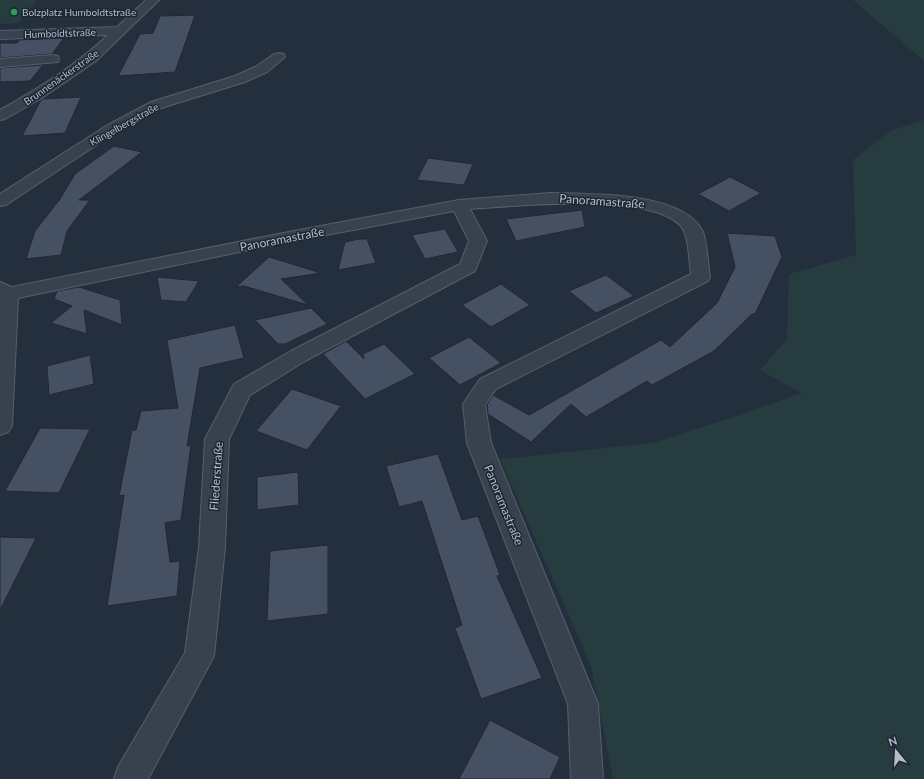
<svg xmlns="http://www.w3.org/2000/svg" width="924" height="779" font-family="Lato,sans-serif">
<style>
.green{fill:#263c3f}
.building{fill:#455162;stroke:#1f2835}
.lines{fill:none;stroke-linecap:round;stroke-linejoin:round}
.minor-casing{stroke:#565f6c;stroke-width:2}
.minor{fill:#38414e;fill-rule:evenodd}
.leisure-dot{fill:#2e9e5b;stroke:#1d2633;stroke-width:1.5}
.labels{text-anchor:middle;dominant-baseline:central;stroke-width:3;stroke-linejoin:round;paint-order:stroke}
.far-poi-label{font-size:10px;fill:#b4bcc9;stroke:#1d2633;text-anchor:start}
.far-street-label{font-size:10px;fill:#b4bcc9;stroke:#1d2633}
.street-label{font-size:12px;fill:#b4bcc9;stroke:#1d2633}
</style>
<rect width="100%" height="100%" fill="#242f3e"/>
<!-- green -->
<path class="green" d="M0 0H37L18 23 0 24Z
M853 0H924V61Z
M924 120V779H613L591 666 500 459 652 443 740 415 801 393 760 370 787 339 789 274 856 255 853 160 892 130Z"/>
<!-- building -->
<path class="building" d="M195 15 175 72 118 76 140 34 153 33 160 16Z
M64 38 52 54 0 58V43H17L19 40Z
M43 65 30 81 0 82V68Z
M81 97 65 133 22 136 41 100 43 99Z
M114 146 142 152 79 200H90L67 231 61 255 26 259 35 231 60 199 75 174Z
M428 158 473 164 464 185 417 180Z
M730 177 761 193 729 211 698 194Z
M582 210 585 227 516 241 506 219Z
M445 229 458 252 425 259 412 235Z
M727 233 775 236 782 257 755 314H752L714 351 652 385 647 381 586 417 571 404 531 442 488 414 487 405 493 395 529 415 661 340 670 347 717 303 735 267Z
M359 239H367L376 263 338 270 345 242Z
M269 257 321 273 281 279 308 305 244 286 236 287Z
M606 275 634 296 596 313 569 291Z
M157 277 199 281 186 302 161 300Z
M501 284 530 305 491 327 462 305Z
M79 287 120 300 122 325 84 310 87 334 51 323 72 306 54 299 57 291Z
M311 308 327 324 285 344H278L255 320Z
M235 325 244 358 200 368 187 446 191 445 181 520 165 523 170 562 180 561 177 596 107 606 124 495 119 496 132 430H136L141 411 178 408 167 340Z
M469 337 501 363 460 385 429 358Z
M346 341 364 359 363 354 384 344 415 374 365 399 323 354Z
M90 355 94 384 49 395 47 366Z
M292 389 341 406 307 450 256 431Z
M40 428 90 429 59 493 5 491Z
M438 454 462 520 478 516 500 575 497 576 542 678 481 699 455 628 462 625 422 501 399 507 386 466Z
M298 472 299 505 257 510V477Z
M0 537 36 538 0 610Z
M328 545V614L267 621 270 551Z
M490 720 560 757 550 779H459Z"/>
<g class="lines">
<!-- minor casing -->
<g class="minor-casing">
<path id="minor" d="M146 0H159L96 61 42 98 5 119 0 120V110C39 88 76 65 108 35L0 39V31L117 27Z
M279 53 284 54 285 57 267 72 245 82 161 108 116 132 6 205 0 206V194L106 126 151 102 235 76 257 66 274 54Z
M53 55 58 56 59 59 58 62 0 67V59Z
M551 193C589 194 684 191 703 232 707 242 708 265 710 277L708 281 496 389 485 405 491 443 598 704 603 779H571L568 704 467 443 463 404 480 379 691 274C689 261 689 234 680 225 647 192 515 206 470 209L487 241 475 271 305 361 250 395 229 439 225 547 214 656 148 779H114L118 767 185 653 199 547 205 439 234 384 291 351 460 264 469 241 454 211 273 245 18 298 12 426 8 432 0 435V282L12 287 273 235 459 200Z"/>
</g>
<!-- minor -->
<use href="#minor" class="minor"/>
</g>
<!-- markers -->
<circle class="leisure-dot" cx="14" cy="12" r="4"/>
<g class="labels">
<!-- far-poi labels -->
<g class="far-poi-label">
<text x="22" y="12">Bolzplatz Humboldtstraße</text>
</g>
<!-- far-street labels -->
<g class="far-street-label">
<text transform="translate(60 33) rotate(-2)">Humboldtstraße</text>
<text transform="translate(61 77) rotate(-35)">Brunnenäckerstraße</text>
<text transform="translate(124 124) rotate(-29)">Klingelbergstraße</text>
</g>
<!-- street labels -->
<g class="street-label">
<text transform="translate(602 201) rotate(4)">Panoramastraße</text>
<text transform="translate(282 239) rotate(-11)">Panoramastraße</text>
<text transform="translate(216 476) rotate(-86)">Fliederstraße</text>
<text transform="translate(504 505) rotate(68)">Panoramastraße</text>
</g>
</g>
<!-- north arrow -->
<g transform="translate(896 751) rotate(342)" stroke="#1d2633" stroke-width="3" paint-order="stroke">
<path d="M0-3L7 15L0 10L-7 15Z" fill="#b4bcc9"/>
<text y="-6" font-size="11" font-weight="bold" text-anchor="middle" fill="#b4bcc9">N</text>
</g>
</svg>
